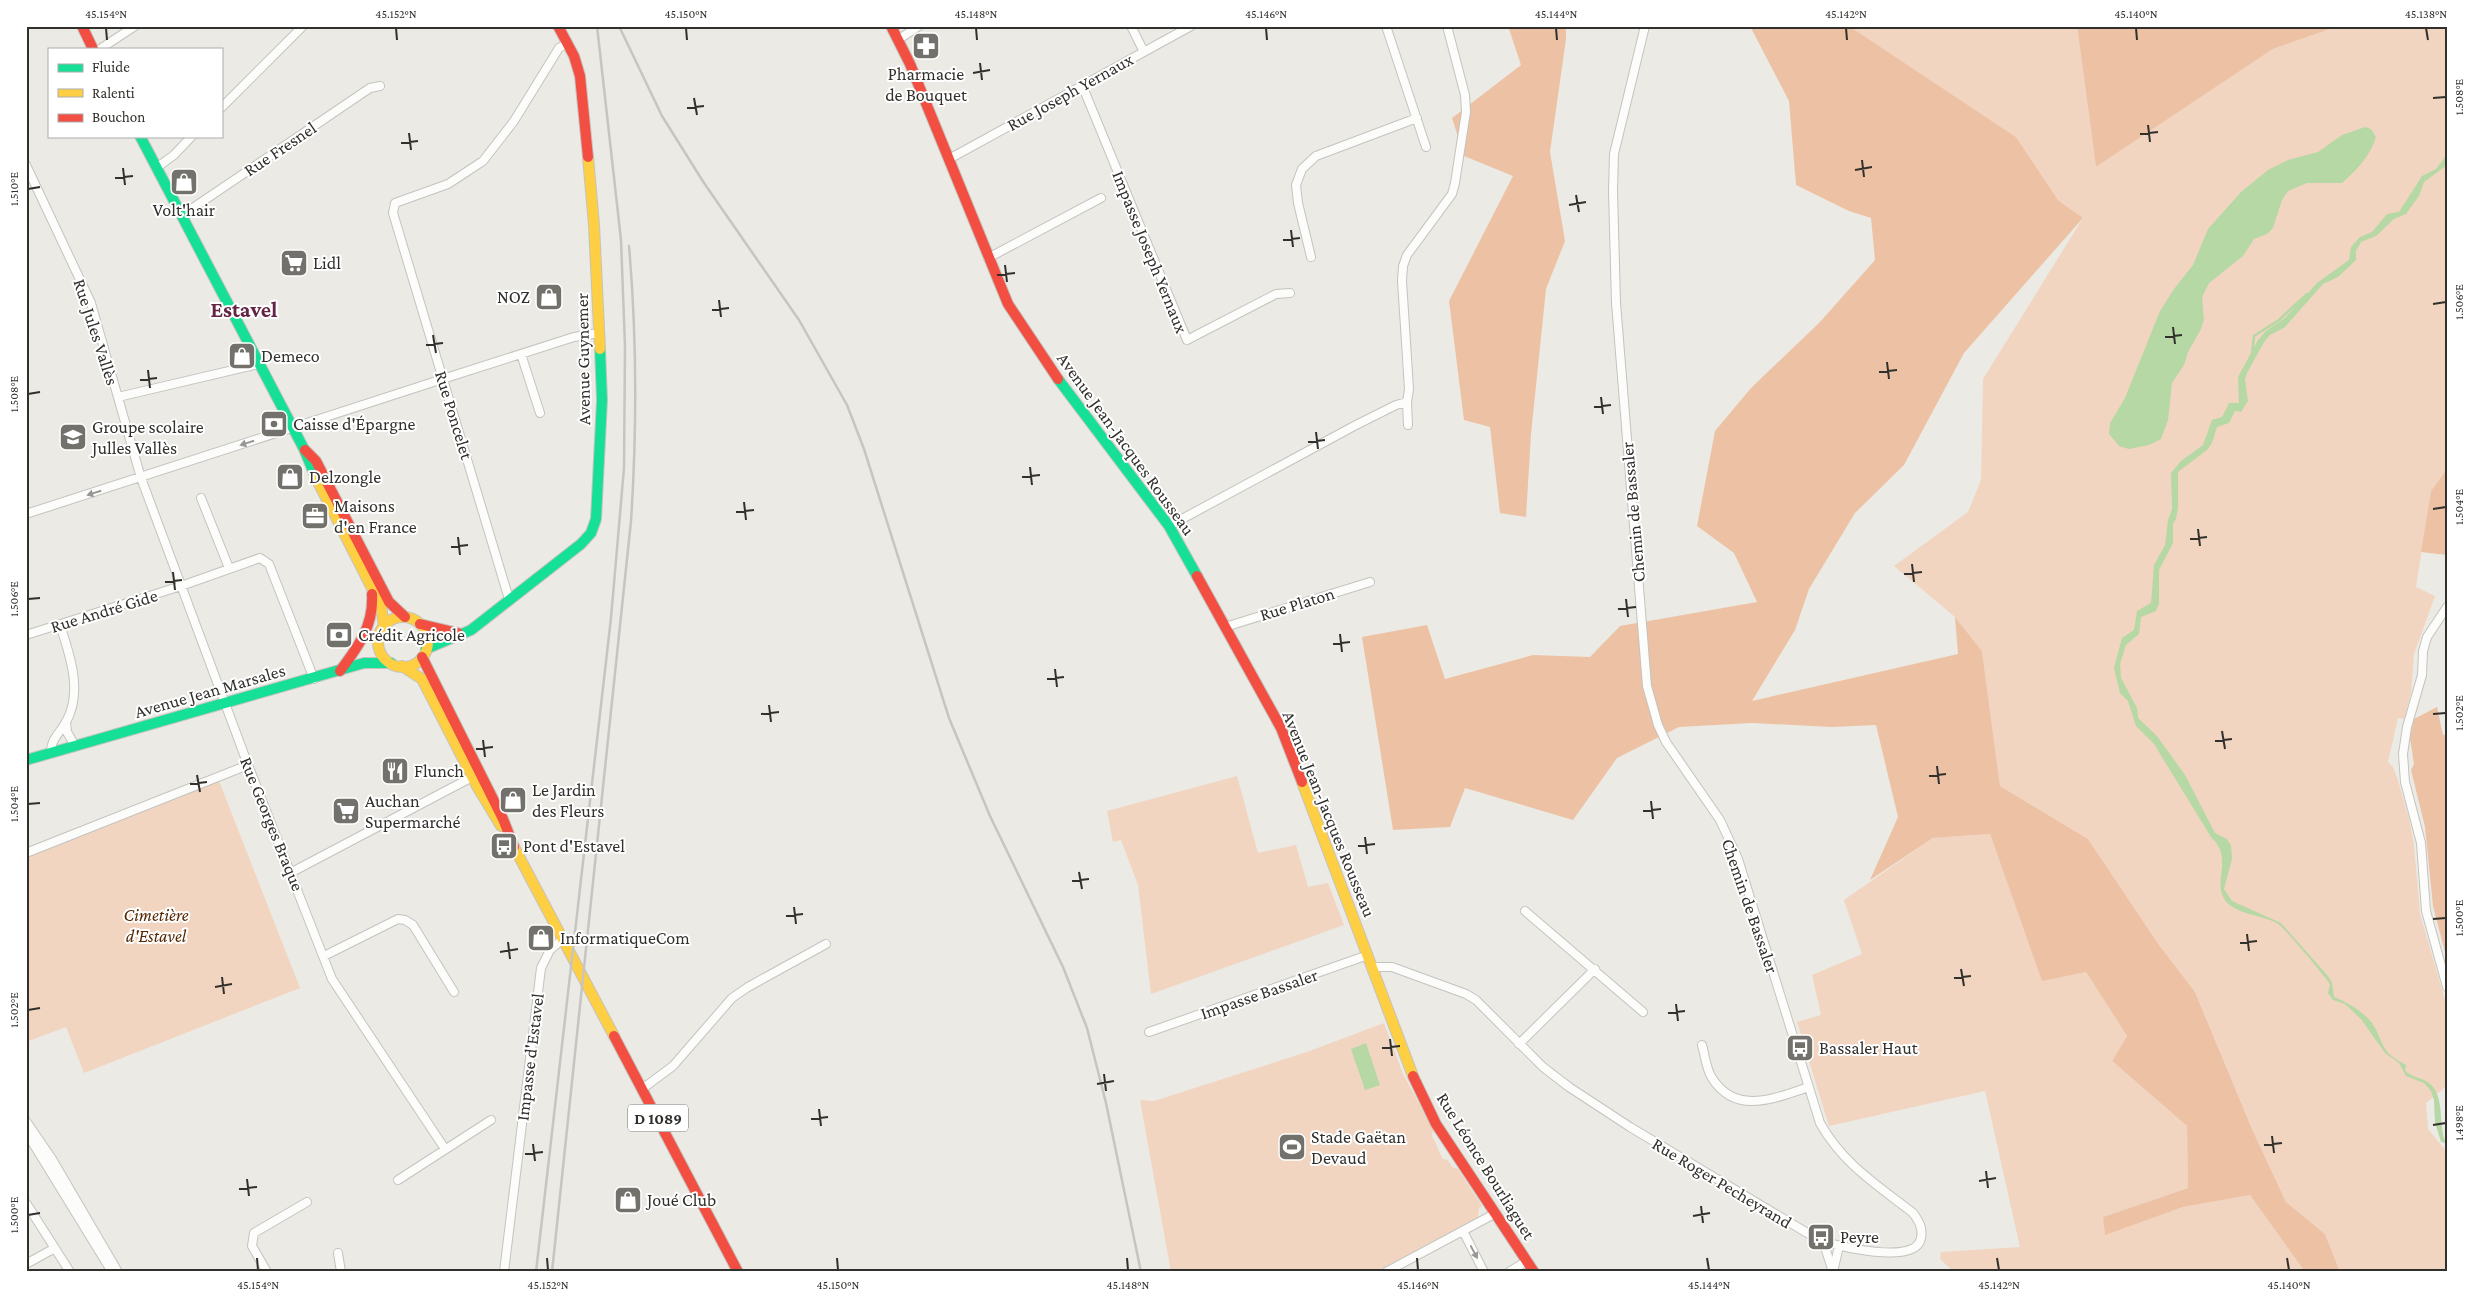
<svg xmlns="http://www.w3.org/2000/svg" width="2473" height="1298" font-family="'Crimson Pro',serif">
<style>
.green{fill:#f1d5c0}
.forest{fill:#edc2a4}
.water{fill:#b5d8a4}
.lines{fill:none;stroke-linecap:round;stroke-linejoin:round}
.stream{stroke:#b5d8a4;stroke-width:2.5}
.street-casing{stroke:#c4c3be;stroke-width:10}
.fast-casing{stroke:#c4c3be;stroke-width:12}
.slow-casing{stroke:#c4c3be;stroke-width:12}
.jam-casing{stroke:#c4c3be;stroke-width:12}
.street{stroke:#fcfcfb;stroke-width:8}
.fast{stroke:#16e098;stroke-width:10}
.slow{stroke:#ffcf43;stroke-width:10}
.jam{stroke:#f24e42;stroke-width:10}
.rail{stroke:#c6c5c4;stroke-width:2.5}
.oneway{fill:#969694}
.ticks{fill:none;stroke:#31302c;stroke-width:2}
.labels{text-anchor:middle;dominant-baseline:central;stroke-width:4;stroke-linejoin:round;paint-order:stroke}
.shield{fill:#fff;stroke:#6f6e6b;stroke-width:1}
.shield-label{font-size:16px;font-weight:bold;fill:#31302c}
.poi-label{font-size:18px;fill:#31302c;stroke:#fff;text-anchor:start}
.street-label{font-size:18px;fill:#31302c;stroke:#fff}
.park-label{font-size:18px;font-style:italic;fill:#552700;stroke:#fff}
.district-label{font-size:22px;font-weight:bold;fill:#642444;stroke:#fff}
.neatline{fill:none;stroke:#31302c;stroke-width:2}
.ticks-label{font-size:12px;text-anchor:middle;fill:#31302c}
</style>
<rect width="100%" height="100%" fill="#eceae4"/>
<!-- green -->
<path class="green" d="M1849 26H2077L2096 167 2273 49 2338 26H2447V469L2431 491 2416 587 2435 596 2414 654 2411 693 2404 719 2398 718 2388 762 2393 767 2398 780 2410 823 2414 845 2420 914 2447 1007V1086L2426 1103 2428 1129 2447 1152V1272H2340L2325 1234 2286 1202 2252 1129 2195 992 2159 945 2088 839 2000 786 1982 651 1955 617 1894 566 1968 512 1981 480 1983 379 2083 218 2058 200 2016 137Z
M1237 776 1258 853 1296 845 1308 887 1328 883 1344 925 1151 994 1138 885 1121 840 1113 842 1107 811Z
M219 781 300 988 84 1073 66 1027 26 1042V858Z
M1990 834 2042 980 2086 972 2127 1036 2112 1061 2187 1126 2188 1188 2103 1217 2105 1234 2183 1207 2250 1195 2305 1272H1954L1940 1259 1941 1252 2020 1247 1985 1091 1829 1126 1797 1022 1821 1015 1812 975 1862 954 1844 900 1933 838Z
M1384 1023 1403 1074 1433 1129 1432 1136C1437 1144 1438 1151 1443 1159L1448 1160 1452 1167 1458 1169 1482 1206 1479 1208 1478 1217 1375 1272H1171L1140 1100 1154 1101 1307 1052Z"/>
<!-- forest -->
<path class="forest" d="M1508 26H1566V39L1550 152 1565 241 1546 289 1531 434 1526 517 1500 513 1490 427 1464 420 1449 301 1513 176 1464 156 1452 118 1521 65Z
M1750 26H1849L2016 137 2058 200 2083 218 1964 353 1904 465 1855 513 1809 589 1795 630 1752 701 1958 654 1955 617 1982 651 2000 786 2088 839 2159 945 2195 992 2252 1129 2286 1202 2325 1234 2340 1272H2305L2250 1195 2183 1207 2105 1235 2103 1217 2188 1188 2187 1126 2112 1061 2127 1036 2086 972 2042 981 1990 834 1933 838 1870 880 1898 817 1876 725 1832 727 1752 723 1679 727 1617 758 1573 820 1465 788 1450 827 1393 830 1362 637 1427 625 1445 679 1533 655 1590 657 1620 626 1757 602 1734 553 1697 526 1715 431 1751 388 1820 322 1875 260 1871 218 1849 211 1796 185 1789 101Z
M2077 26H2338L2273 49 2096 167Z
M2447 469V555L2421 552 2431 491Z
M2437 707 2443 735 2447 734V960L2433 906 2425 827 2411 770 2414 764 2410 738 2414 719Z"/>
<!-- water -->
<path class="water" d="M2447 126V165L2424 182 2419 196 2406 214 2394 219 2376 236 2361 242 2356 251V260L2352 264 2338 277 2323 284 2285 327 2270 335 2264 342 2247 373 2245 379 2248 401 2241 412 2235 411 2229 423 2217 427 2212 443 2207 450 2178 472V508L2176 519 2173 524V543L2159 570V604L2156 611 2141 617 2139 634 2126 645 2120 664 2121 678 2137 708 2138 718 2157 736 2185 775 2215 833 2227 839 2231 845 2232 859 2224 889 2232 901 2281 923 2328 976 2332 983 2334 997C2347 1002 2364 1012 2372 1023 2379 1033 2381 1045 2389 1054 2394 1058 2400 1062 2406 1065L2405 1070C2412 1079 2426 1077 2433 1087 2445 1103 2438 1126 2446 1143L2441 1142 2435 1122 2434 1100 2431 1091 2424 1083 2406 1076 2399 1063 2385 1053 2361 1019 2345 1004 2333 1000 2328 993 2330 984C2323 974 2285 928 2277 923 2264 916 2244 915 2231 906 2206 886 2237 861 2211 837L2154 744 2136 726 2128 701 2120 693 2114 668 2122 638 2134 630 2137 611 2151 603 2154 565 2165 545 2168 520 2172 509 2171 473 2181 461 2203 445 2212 420 2222 417 2229 403H2239L2238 377 2258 340 2266 331 2285 318 2317 283 2349 260 2351 247 2360 237 2372 232 2387 214 2399 212 2422 176 2436 169 2445 157V129Z
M2365 127 2371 129 2376 137C2370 156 2357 170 2342 183H2307L2288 191 2282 200 2273 228 2267 234 2254 239 2243 256 2209 283 2202 297 2204 320 2201 329 2188 352 2184 365 2172 383 2168 420 2161 439 2149 445 2129 449 2119 446 2109 434 2110 423 2125 398 2160 311 2174 289 2193 265 2208 229 2241 192 2268 170 2288 160 2318 152 2342 135Z
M1366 1043 1380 1085 1365 1090 1351 1049Z"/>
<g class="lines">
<!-- stream -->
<path class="stream" d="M2252 355 2254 336 2279 320 2307 294"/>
<!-- street casing -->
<g class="street-casing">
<path id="street" d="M1131 26 1144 52
M1386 26 1426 147
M899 39 919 26
M100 49 135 26
M1082 85 1187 340 1276 294 1290 293
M221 108 303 26
M949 159 1191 26
M26 165 91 303 141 478 248 765 332 979 445 1149
M156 168 174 155 192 136
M181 216 370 88 380 86
M1311 257 1298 203 1296 185 1302 169 1316 156 1417 118
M988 258 1101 198
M521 354 540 413
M118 397 259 364
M1408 425 1407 402 1409 389 1402 281 1403 266 1407 255 1452 194 1455 183 1466 112 1465 95 1447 26
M201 498 229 568
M26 514 452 376 574 337 599 333
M1169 526 1356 425 1396 405 1407 402
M509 599 393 213 395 203 448 184 483 161 514 121 559 48 568 43
M2447 607 2427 637 2423 651 2422 675 2407 727 2403 754 2405 782 2421 843 2426 911 2447 987
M1225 627 1370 582
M26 635 181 586 260 558 269 564 314 679
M66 722 67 732 75 746
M51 753C50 740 60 733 66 722 83 692 70 655 60 625
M26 853 248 765
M292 872 476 775
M1525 911 1643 1012
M324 956 398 919 405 920 413 925 454 992
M1372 967H1392L1466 994 1476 1000 1543 1067 1569 1087 1630 1127 1819 1240C1837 1246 1916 1266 1921 1238 1923 1228 1919 1221 1913 1213 1877 1185 1843 1164 1820 1123L1738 859 1720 820 1666 742 1658 725 1647 686 1616 303 1613 191 1614 154 1645 26
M1149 1032 1368 955
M1519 1044 1595 969
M1702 1045C1705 1055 1706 1069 1712 1078 1736 1116 1775 1098 1809 1087
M642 1089 673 1066 732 998 748 987 826 944
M26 1121 52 1159 118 1272
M26 1132 112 1272
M398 1180 491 1120
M26 1203 70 1272
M1463 1231 1484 1272
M1823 1241 1833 1272
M338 1253 341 1272
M26 1264 55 1248
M267 1272 252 1246 254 1233 307 1202
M504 1272 541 968 550 950 563 939
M1386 1272 1496 1213
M1509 1272 1527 1261
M1833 1272 1839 1246"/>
</g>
<!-- fast casing -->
<g class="fast-casing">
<path id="fast" d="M140 136 304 449 316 478
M1058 379 1169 526 1197 576
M426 649 471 630 581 544 591 533 596 519 602 400 600 349
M26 760 364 663H391"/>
</g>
<!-- slow casing -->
<g class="slow-casing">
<path id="slow" d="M588 157 594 225 600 349
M316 478 381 606 384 626
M378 642a25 25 0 1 1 50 0a25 25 0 1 1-50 0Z
M402 666 422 679 478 788 501 826
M1302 782 1413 1076
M514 847 614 1036"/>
</g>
<!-- jam casing -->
<g class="jam-casing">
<path id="jam" d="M82 26 93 49
M558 26 574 56 580 76 588 157
M891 26 910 64 1008 304 1058 379
M305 450 316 461 389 602 405 617
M1197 576 1281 728 1302 782
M420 624 458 633
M422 657 503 819 514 847
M340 671C358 647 374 626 372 594
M614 1036 738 1272
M1413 1076 1436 1124 1534 1272"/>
</g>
<!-- street -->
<use href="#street" class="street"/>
<!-- fast -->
<use href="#fast" class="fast"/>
<!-- slow -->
<use href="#slow" class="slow"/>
<!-- jam -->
<use href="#jam" class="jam"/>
<!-- rail -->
<path class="rail" d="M619 26 662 116 704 183 799 320 847 405 864 449 949 718 990 816 1063 967 1087 1028 1106 1103 1141 1272
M536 1272 611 618 624 468 625 346 621 240 597 26
M552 1272 631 521C637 429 637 338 629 246"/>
</g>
<!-- one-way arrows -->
<defs><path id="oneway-solid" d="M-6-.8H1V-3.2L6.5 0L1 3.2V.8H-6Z" transform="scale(1.25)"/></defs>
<g class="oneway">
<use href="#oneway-solid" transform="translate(247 443) rotate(162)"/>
<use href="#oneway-solid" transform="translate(94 493) rotate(162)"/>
<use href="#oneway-solid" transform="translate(1474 1252) rotate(62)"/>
</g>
<!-- ticks -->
<path class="ticks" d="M106 28 107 40M396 28 397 40M686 28 687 40M976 28 977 40M1266 28 1267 40M1556 28 1557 40M1846 28 1847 40M2136 28 2137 40M2426 28 2428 40M980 63 982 80M973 73 990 70M694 98 697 115M2433 98 2446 97M687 108 704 106M2148 125 2150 142M409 133 411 150M2140 134 2158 132M401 143 418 141M1862 160 1864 177M123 168 125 185M1855 170 1872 167M115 178 133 176M28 189 40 187M1576 195 1579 212M1569 205 1586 202M1291 230 1293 247M1283 240 1300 238M1005 265 1007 282M997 275 1015 273M719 300 721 317M2433 304 2446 302M712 310 729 308M2173 327 2175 344M433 335 436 353M2165 337 2182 335M426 345 443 343M1887 362 1889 379M148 370 150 388M1879 372 1897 370M140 380 157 378M28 394 40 392M1601 397 1603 414M1594 407 1611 405M1316 432 1318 449M1308 442 1325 440M1030 467 1032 485M1022 477 1040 475M744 502 746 520M2433 509 2446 507M736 512 754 510M2198 529 2200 546M458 537 460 555M2190 539 2207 537M451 547 468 545M1912 564 1914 582M173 572 175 590M1904 574 1922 572M165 582 182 580M28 599 40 598M1626 599 1628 617M1618 609 1636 607M1340 634 1342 652M1333 644 1350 642M1055 669 1057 687M1047 679 1064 677M769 705 771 722M761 714 779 712M2433 714 2446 713M2222 731 2225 749M483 740 485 757M2215 741 2232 739M476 749 493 747M1937 766 1939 784M197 775 200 792M1929 776 1946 774M190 784 207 782M1651 801 1653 819M28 804 40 803M1643 811 1661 809M1365 837 1367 854M1358 846 1375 844M1079 872 1082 889M1072 881 1089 879M794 907 796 924M786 916 803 914M2433 919 2446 918M2247 934 2249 951M508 942 510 959M2240 943 2257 941M500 952 518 949M1961 969 1964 986M222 977 224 994M1954 978 1971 976M215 987 232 984M1676 1004 1678 1021M28 1010 40 1008M1668 1013 1685 1011M1390 1039 1392 1056M1382 1048 1400 1046M1104 1074 1106 1091M1097 1084 1114 1081M819 1109 821 1126M811 1119 828 1117M2433 1125 2446 1123M2272 1136 2274 1153M533 1144 535 1161M2264 1145 2282 1143M525 1154 543 1152M1986 1171 1988 1188M247 1179 249 1196M1979 1181 1996 1178M239 1189 257 1187M1701 1206 1703 1223M28 1215 40 1213M1693 1216 1710 1213M257 1258 258 1270M547 1258 548 1270M837 1258 838 1270M1127 1258 1128 1270M1417 1258 1418 1270M1707 1258 1709 1270M1997 1258 1999 1270M2287 1258 2289 1270"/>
<!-- icons -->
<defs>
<g id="pharmacy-square" transform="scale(1.4375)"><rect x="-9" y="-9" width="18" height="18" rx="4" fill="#72716c" stroke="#fff"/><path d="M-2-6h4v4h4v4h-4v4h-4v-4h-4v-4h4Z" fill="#fff"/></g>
<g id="shop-square" transform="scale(1.4375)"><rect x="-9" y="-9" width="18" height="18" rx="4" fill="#72716c" stroke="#fff"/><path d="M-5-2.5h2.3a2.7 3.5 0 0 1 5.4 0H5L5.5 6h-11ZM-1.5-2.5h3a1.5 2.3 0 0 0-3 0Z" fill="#fff"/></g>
<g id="supermarket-square" transform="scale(1.4375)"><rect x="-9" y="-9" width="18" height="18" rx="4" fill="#72716c" stroke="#fff"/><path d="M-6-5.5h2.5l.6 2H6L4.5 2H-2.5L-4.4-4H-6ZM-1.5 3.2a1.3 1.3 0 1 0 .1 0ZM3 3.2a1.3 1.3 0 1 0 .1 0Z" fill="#fff"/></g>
<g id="bank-square" transform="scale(1.4375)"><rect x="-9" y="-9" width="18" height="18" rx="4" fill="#72716c" stroke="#fff"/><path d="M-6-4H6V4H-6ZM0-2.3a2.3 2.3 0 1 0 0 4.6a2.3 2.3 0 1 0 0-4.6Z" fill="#fff"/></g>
<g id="school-square" transform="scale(1.4375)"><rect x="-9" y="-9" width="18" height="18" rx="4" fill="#72716c" stroke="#fff"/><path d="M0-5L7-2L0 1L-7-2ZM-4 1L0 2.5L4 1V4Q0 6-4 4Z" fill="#fff"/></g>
<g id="office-square" transform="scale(1.4375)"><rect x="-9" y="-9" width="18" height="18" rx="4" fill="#72716c" stroke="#fff"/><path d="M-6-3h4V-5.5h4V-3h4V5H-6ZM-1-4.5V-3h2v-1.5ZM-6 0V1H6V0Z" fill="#fff"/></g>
<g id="restaurant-square" transform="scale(1.4375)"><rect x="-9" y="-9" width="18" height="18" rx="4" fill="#72716c" stroke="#fff"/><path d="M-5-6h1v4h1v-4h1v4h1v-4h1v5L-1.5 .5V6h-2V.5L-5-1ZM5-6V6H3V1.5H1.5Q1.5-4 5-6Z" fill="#fff"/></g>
<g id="bus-square" transform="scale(1.4375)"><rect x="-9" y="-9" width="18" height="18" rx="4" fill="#72716c" stroke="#fff"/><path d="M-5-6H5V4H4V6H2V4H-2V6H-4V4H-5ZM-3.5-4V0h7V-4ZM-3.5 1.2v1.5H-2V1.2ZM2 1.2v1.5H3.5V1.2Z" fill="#fff"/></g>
<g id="stadium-square" transform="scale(1.4375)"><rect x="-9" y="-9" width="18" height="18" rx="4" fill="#72716c" stroke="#fff"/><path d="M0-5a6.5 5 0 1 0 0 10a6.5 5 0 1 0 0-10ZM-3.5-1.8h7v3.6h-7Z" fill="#fff"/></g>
</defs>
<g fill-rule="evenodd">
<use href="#pharmacy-square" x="926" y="46"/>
<use href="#shop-square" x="184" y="182"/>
<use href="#supermarket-square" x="294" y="263"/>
<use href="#shop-square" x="549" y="297"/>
<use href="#shop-square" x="242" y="356"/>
<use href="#bank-square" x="274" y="424"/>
<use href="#school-square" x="73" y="437"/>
<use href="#shop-square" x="290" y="477"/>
<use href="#office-square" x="315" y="516"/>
<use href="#bank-square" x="339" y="635"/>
<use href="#restaurant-square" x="395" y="771"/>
<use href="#shop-square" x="513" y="800"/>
<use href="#supermarket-square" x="346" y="811"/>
<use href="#bus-square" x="504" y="846"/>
<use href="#shop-square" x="541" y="938"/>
<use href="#bus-square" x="1800" y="1048"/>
<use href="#stadium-square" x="1292" y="1147"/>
<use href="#shop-square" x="628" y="1200"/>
<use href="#bus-square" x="1821" y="1237"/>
</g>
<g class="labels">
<!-- shield labels -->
<rect class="shield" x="628" y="1104.5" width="60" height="27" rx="4"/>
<g class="shield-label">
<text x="658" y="1118">D 1089</text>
</g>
<!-- poi labels -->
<g class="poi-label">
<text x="926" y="74" text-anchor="middle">Pharmacie<tspan x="926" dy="21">de Bouquet</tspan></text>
<text x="184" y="210" text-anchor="middle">Volt'hair</text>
<text x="313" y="263">Lidl</text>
<text x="530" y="297" text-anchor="end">NOZ</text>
<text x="261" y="356">Demeco</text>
<text x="293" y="424">Caisse d'Épargne</text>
<text x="92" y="427">Groupe scolaire<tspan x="92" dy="21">Julles Vallès</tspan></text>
<text x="309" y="477">Delzongle</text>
<text x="334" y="506">Maisons<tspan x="334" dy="21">d'en France</tspan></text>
<text x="358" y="635">Crédit Agricole</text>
<text x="414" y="771">Flunch</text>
<text x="532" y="790">Le Jardin<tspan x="532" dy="21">des Fleurs</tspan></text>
<text x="365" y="801">Auchan<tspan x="365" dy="21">Supermarché</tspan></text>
<text x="523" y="846">Pont d'Estavel</text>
<text x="560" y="938">InformatiqueCom</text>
<text x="1819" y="1048">Bassaler Haut</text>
<text x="1311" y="1137">Stade Gaëtan<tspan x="1311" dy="21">Devaud</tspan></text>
<text x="647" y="1200">Joué Club</text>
<text x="1840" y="1237">Peyre</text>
</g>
<!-- street labels -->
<g class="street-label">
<text transform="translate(1070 92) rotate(-29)">Rue Joseph Yernaux</text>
<text transform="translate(280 149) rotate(-34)">Rue Fresnel</text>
<text transform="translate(1150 252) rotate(68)">Impasse Joseph Yernaux</text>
<text transform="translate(96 332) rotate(72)">Rue Jules Vallès</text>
<text transform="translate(583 359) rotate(-91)">Avenue Guynemer</text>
<text transform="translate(454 415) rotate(73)">Rue Poncelet</text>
<text transform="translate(1126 444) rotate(54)">Avenue Jean-Jacques Rousseau</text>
<text transform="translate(1633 512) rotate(-95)">Chemin de Bassaler</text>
<text transform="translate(1297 604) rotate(-17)">Rue Platon</text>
<text transform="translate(104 611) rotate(-17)">Rue André Gide</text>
<text transform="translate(210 691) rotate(-16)">Avenue Jean Marsales</text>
<text transform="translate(1329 814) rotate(68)">Avenue Jean-Jacques Rousseau</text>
<text transform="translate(272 824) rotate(68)">Rue Georges Braque</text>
<text transform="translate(1750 906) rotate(71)">Chemin de Bassaler</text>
<text transform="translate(1259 994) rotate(-19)">Impasse Bassaler</text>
<text transform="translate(530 1057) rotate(-83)">Impasse d'Estavel</text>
<text transform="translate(1486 1166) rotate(58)">Rue Léonce Bourliaguet</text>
<text transform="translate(1722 1183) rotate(31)">Rue Roger Pecheyrand</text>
</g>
<!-- park labels -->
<g class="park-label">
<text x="156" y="915">Cimetière<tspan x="156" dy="21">d'Estavel</tspan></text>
</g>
<!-- district labels -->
<g class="district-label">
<text x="244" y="309">Estavel</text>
</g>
</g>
<!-- border -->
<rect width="2473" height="1298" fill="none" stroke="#ffffff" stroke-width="55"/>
<!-- legend -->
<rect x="48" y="48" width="175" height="90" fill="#ffffff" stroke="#adacab"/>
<rect x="58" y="64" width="25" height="8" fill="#16e098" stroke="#adacab"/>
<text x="92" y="72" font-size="15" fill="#31302c">Fluide</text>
<rect x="58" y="89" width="25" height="8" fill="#ffcf43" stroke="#adacab"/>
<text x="92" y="98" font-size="15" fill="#31302c">Ralenti</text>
<rect x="58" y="114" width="25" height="8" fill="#f24e42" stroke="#adacab"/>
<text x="92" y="122" font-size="15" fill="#31302c">Bouchon</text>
<rect x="28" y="28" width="2418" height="1242" class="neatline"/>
<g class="ticks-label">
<text x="106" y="18">45.154°N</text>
<text x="396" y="18">45.152°N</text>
<text x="686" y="18">45.150°N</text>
<text x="976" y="18">45.148°N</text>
<text x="1266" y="18">45.146°N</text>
<text x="1556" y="18">45.144°N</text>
<text x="1846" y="18">45.142°N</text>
<text x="2136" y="18">45.140°N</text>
<text x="2426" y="18">45.138°N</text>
<text transform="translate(2459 97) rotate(-90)" y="4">1.508°E</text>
<text transform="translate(14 189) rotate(-90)" y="4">1.510°E</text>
<text transform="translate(2459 302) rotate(-90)" y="4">1.506°E</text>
<text transform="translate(14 394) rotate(-90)" y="4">1.508°E</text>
<text transform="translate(2459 507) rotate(-90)" y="4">1.504°E</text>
<text transform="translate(14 599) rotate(-90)" y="4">1.506°E</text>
<text transform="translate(2459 713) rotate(-90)" y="4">1.502°E</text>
<text transform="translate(14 804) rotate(-90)" y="4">1.504°E</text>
<text transform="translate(2459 918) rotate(-90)" y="4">1.500°E</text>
<text transform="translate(14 1010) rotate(-90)" y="4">1.502°E</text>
<text transform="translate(2459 1123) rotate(-90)" y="4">1.498°E</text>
<text transform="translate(14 1215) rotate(-90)" y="4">1.500°E</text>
<text x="258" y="1289">45.154°N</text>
<text x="548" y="1289">45.152°N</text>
<text x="838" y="1289">45.150°N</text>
<text x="1128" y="1289">45.148°N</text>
<text x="1418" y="1289">45.146°N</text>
<text x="1709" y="1289">45.144°N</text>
<text x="1999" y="1289">45.142°N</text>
<text x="2289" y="1289">45.140°N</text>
</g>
</svg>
